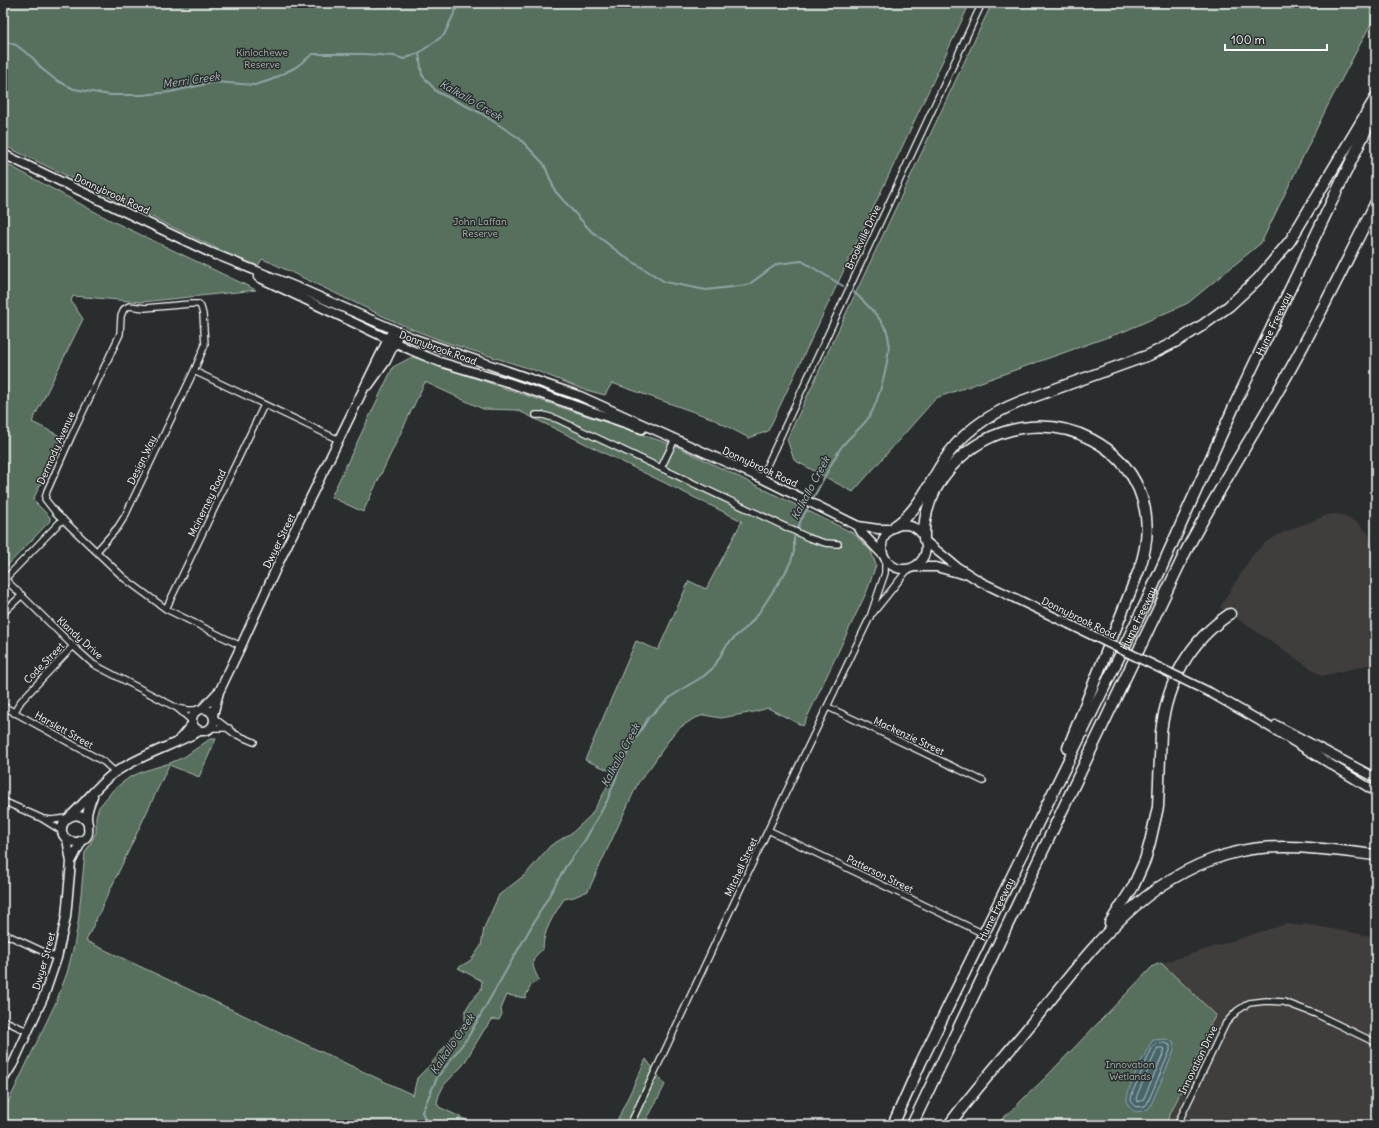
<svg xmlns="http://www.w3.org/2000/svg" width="1379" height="1128" font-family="Delius,sans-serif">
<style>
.built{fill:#403e3e}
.green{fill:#566f5d;stroke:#aab7ae}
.water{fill:#47656a;stroke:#91a3a6}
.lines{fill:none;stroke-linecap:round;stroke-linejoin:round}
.shore{stroke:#b5c1c3;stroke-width:1}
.stream{stroke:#91a3a6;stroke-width:2}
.street-casing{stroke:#fff;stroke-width:8}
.secondary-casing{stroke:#fff;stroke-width:11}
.highway-casing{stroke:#fff;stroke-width:13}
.street{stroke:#2a2d2e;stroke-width:5.5}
.secondary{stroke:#2a2d2e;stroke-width:8}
.highway{stroke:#2a2d2e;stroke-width:10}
.secondary-bridge-casing{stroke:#fff;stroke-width:11;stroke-linecap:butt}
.secondary-bridge{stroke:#2a2d2e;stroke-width:8}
.labels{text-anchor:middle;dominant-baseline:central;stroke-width:3;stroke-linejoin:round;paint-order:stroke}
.park-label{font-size:10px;fill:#aab7ae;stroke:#2a2d2e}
.street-label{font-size:10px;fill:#fff;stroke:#2a2d2e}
.water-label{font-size:11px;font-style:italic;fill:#acbabc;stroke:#2a2d2e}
</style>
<rect width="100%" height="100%" fill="#2a2d2e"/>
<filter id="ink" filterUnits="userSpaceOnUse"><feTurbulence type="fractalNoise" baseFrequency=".025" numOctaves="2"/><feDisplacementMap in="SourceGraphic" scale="8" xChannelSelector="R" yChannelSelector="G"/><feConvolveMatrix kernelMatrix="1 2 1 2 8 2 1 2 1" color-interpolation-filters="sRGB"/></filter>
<g filter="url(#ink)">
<!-- built -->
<path class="built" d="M1335 514 1341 515 1358 523 1367 532 1376 552V663L1322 676 1220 607 1252 556 1265 543 1280 534 1327 515Z
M1286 924 1303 926 1304 924 1376 937V1125H996L1045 1078 1153 966Z"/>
<!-- green -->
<path class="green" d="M3 3H970L768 431 749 438 711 418 612 383 605 395 582 389 537 371 445 342 414 330 389 319 272 263 262 259 257 268 3 145Z
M992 3H1376V14L1328 105 1261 243 1188 303 1125 331 936 398 853 492 794 460 787 439Z
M3 162 110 220 256 290 142 302 73 296 71 301 83 319 32 422 60 436 61 440 33 500 50 517V521L7 566H3Z
M412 357 676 446 853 533 871 551 876 565 867 591 803 726 768 708 754 712 721 718 704 715 693 719 681 727 673 734 652 765 638 783 588 891 574 897 564 899C554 915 543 930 543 949 529 960 532 966 539 980L531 985 525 998 507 995 501 1009 502 1014 499 1020 493 1019 484 1030 463 1065 444 1085 439 1095 437 1103 439 1107 477 1125H3V1113L56 1002 67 973 74 946 78 924 85 853 96 833V816L99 807 114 789 130 777 144 771 170 763 184 757 210 739H216L199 777 169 765 86 941 413 1095 417 1078 431 1064 465 1021V1011L471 1001 481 990 482 981 458 968 471 960 481 946 484 928 499 895 526 874 550 846 573 832 591 815 605 791 613 772 585 760 636 641 658 650 689 581 706 589 742 521 517 410 483 409 425 382 363 512 331 497 393 367Z
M1161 963 1216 1015 1210 1025 1212 1026 1165 1125H996L1045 1078 1153 966Z
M646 1059 665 1085 644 1125H615Z"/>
<!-- water -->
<path class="water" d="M1164 1039 1173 1041 1174 1051 1150 1107 1147 1110 1136 1112C1131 1109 1127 1106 1127 1100 1126 1091 1144 1056 1149 1046L1153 1040Z"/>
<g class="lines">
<!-- shore -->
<path class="shore" d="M1164 1043 1170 1045V1051L1147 1104 1145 1106 1136 1107C1129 1103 1131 1098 1133 1091L1152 1048 1155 1044Z
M1158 1048H1163L1165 1050 1143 1100 1138 1102 1136 1099 1138 1093Z"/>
<!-- stream -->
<path class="stream" d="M3 41 16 45 33 58 42 69 56 80 74 89 110 95H142L170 92 215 82 255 85 271 80 296 67 313 54H364L394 56 404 59 419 53 444 35 459 3
M419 53 422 75 437 92 479 112 519 138 544 164 555 191 591 231 625 257 665 282 706 290 748 285 777 264 802 261 843 286
M812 500C822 483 830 465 840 449 848 437 861 429 869 417 879 401 892 354 888 335 885 321 864 302 854 292
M428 1125 422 1112 437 1078 468 1037 566 866 585 840 607 801 620 768 631 746 649 717 672 696 687 686 704 676 714 667 726 646 736 636 747 627 758 614 785 573 791 561 794 552V538L801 520 810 504"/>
<!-- street casing -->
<g class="street-casing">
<path id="street" d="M194 371 339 440
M536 415H543L557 419 809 538 825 543 838 544
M661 468 675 439
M761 478 982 3
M97 551 118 527 125 516 194 371 205 345 203 314 201 307 199 304H190L145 308 129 306 124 309 121 316 120 334 72 435 47 491 45 499 56 513 124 578 166 609 241 646
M3 577 73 646 93 664 177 708 192 721
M5 579 63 519
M166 609 264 405
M3 613 22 595
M873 613 909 568
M3 706 104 762 115 772
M828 707 983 781
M177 708 187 710H198
M14 713 21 701 73 646
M214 718 235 734 254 742
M210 728H229
M3 801 41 818 62 831
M45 819 51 820 67 818
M768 830 984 934
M3 933 57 958
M3 1020 27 1031
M630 1125 768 830 870 617 885 573V558
M1177 1125 1226 1023 1237 1011 1249 1003 1266 1001 1284 1002 1316 1014 1376 1043"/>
</g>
<!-- secondary casing -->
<g class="secondary-casing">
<path id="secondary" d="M3 154 215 255
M212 253 299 288 415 339 580 396 761 478 858 526 878 529H890
M258 277 411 350 440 362 510 383 642 429
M369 385 386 361 397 338
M882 547a22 22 0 1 1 44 0a22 22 0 1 1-44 0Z
M858 526 861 532 882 554
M925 541 957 567 981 582 1069 624
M913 567H936L962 574
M1211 693 1260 721 1376 792
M192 720a11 11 0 1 1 22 0a11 11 0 1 1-22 0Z
M202 709 218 692
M213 715 219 692 241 646 279 562 390 335
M1276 725 1376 778
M178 741 192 724
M70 816C85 803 97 785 114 773 140 755 172 746 200 731
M88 824C76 802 50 828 68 840 72 842 76 843 80 841 93 837 87 826 87 817 87 810 90 803 93 796
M71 862 82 841
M3 1080 13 1064 44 996 57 958 66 917 71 862 67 839"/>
</g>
<!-- highway casing -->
<g class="highway-casing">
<g id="highway">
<path d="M895 526C918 511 928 485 943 462 961 432 989 414 1022 401L1149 355 1179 340 1203 325 1229 306 1258 279 1290 241 1376 97"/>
<path d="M924 539C923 511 933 488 951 467 1032 377 1182 449 1139 570L1068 748"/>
<path d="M1110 923 1133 887 1145 860 1150 842 1158 807 1161 732C1167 683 1188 642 1230 614"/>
<path id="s1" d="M893 1125 921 1062 1147 600 1236 402 1376 109"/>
<path d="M912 1125 1185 553C1216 493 1253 436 1286 377 1318 320 1347 261 1376 202"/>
<path d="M949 1125C974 1090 1004 1058 1031 1024 1091 951 1142 873 1241 851 1285 842 1331 850 1376 855"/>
</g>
</g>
<!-- street -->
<use href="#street" class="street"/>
<!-- secondary -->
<use href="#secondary" class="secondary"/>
<!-- highway -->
<use href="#highway" class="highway"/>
<!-- secondary-bridge casing -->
<g class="secondary-bridge-casing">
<path id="secondary-bridge" d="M1069 624 1211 693"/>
</g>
<!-- secondary-bridge -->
<use href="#secondary-bridge" class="secondary-bridge"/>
</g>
</g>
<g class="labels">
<!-- park labels -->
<g class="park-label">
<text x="262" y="52">Kinlochewe<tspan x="262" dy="12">Reserve</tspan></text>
<text x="480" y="221">John Laffan<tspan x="480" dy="12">Reserve</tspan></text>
<text x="1130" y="1064">Innovation<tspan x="1130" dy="12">Wetlands</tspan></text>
</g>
<!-- street labels -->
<g class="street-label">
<text transform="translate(112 194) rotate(25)">Donnybrook Road</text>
<text transform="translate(863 237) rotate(-65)">Brookville Drive</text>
<text stroke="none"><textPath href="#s1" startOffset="887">Hume Freeway</textPath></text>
<text transform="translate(438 348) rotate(20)">Donnybrook Road</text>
<text transform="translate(56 448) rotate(-66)">Dermody Avenue</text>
<text transform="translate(142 460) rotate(-64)">Design Way</text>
<text transform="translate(760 467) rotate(25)">Donnybrook Road</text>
<text transform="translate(207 503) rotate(-64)">Mcinerney Road</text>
<text transform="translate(279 541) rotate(-64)">Dwyer Street</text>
<text transform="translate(1079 618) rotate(26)">Donnybrook Road</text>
<text stroke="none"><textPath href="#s1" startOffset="563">Hume Freeway</textPath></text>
<text transform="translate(80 638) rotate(42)">Klandy Drive</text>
<text transform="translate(44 663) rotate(-46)">Code Street</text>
<text transform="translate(64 730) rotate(29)">Harslett Street</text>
<text transform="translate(909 736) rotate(25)">Mackenzie Street</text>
<text transform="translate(741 867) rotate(-65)">Mitchell Street</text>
<text transform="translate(880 874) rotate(26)">Patterson Street</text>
<text stroke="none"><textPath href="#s1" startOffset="239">Hume Freeway</textPath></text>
<text transform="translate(44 961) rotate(-74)">Dwyer Street</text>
<text transform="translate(1198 1060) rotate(-64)">Innovation Drive</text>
</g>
<!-- water labels -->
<g class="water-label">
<text transform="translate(191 80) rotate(-8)">Merri Creek</text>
<text transform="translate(471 100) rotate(30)">Kalkallo Creek</text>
<text transform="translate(810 488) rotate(-62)">Kalkallo Creek</text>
<text transform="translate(620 755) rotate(-62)">Kalkallo Creek</text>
<text transform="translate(452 1044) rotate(-56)">Kalkallo Creek</text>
</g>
</g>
<!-- margin -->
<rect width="1379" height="1128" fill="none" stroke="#2a2d2e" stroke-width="16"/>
<rect x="8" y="8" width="1363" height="1112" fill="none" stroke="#fff" stroke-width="1.5" filter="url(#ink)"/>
<!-- scale -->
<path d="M1225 44v6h102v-6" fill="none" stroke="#ffffff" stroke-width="2"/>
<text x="1231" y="44" font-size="12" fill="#ffffff" stroke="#2a2d2e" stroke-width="3" paint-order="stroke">100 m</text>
</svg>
